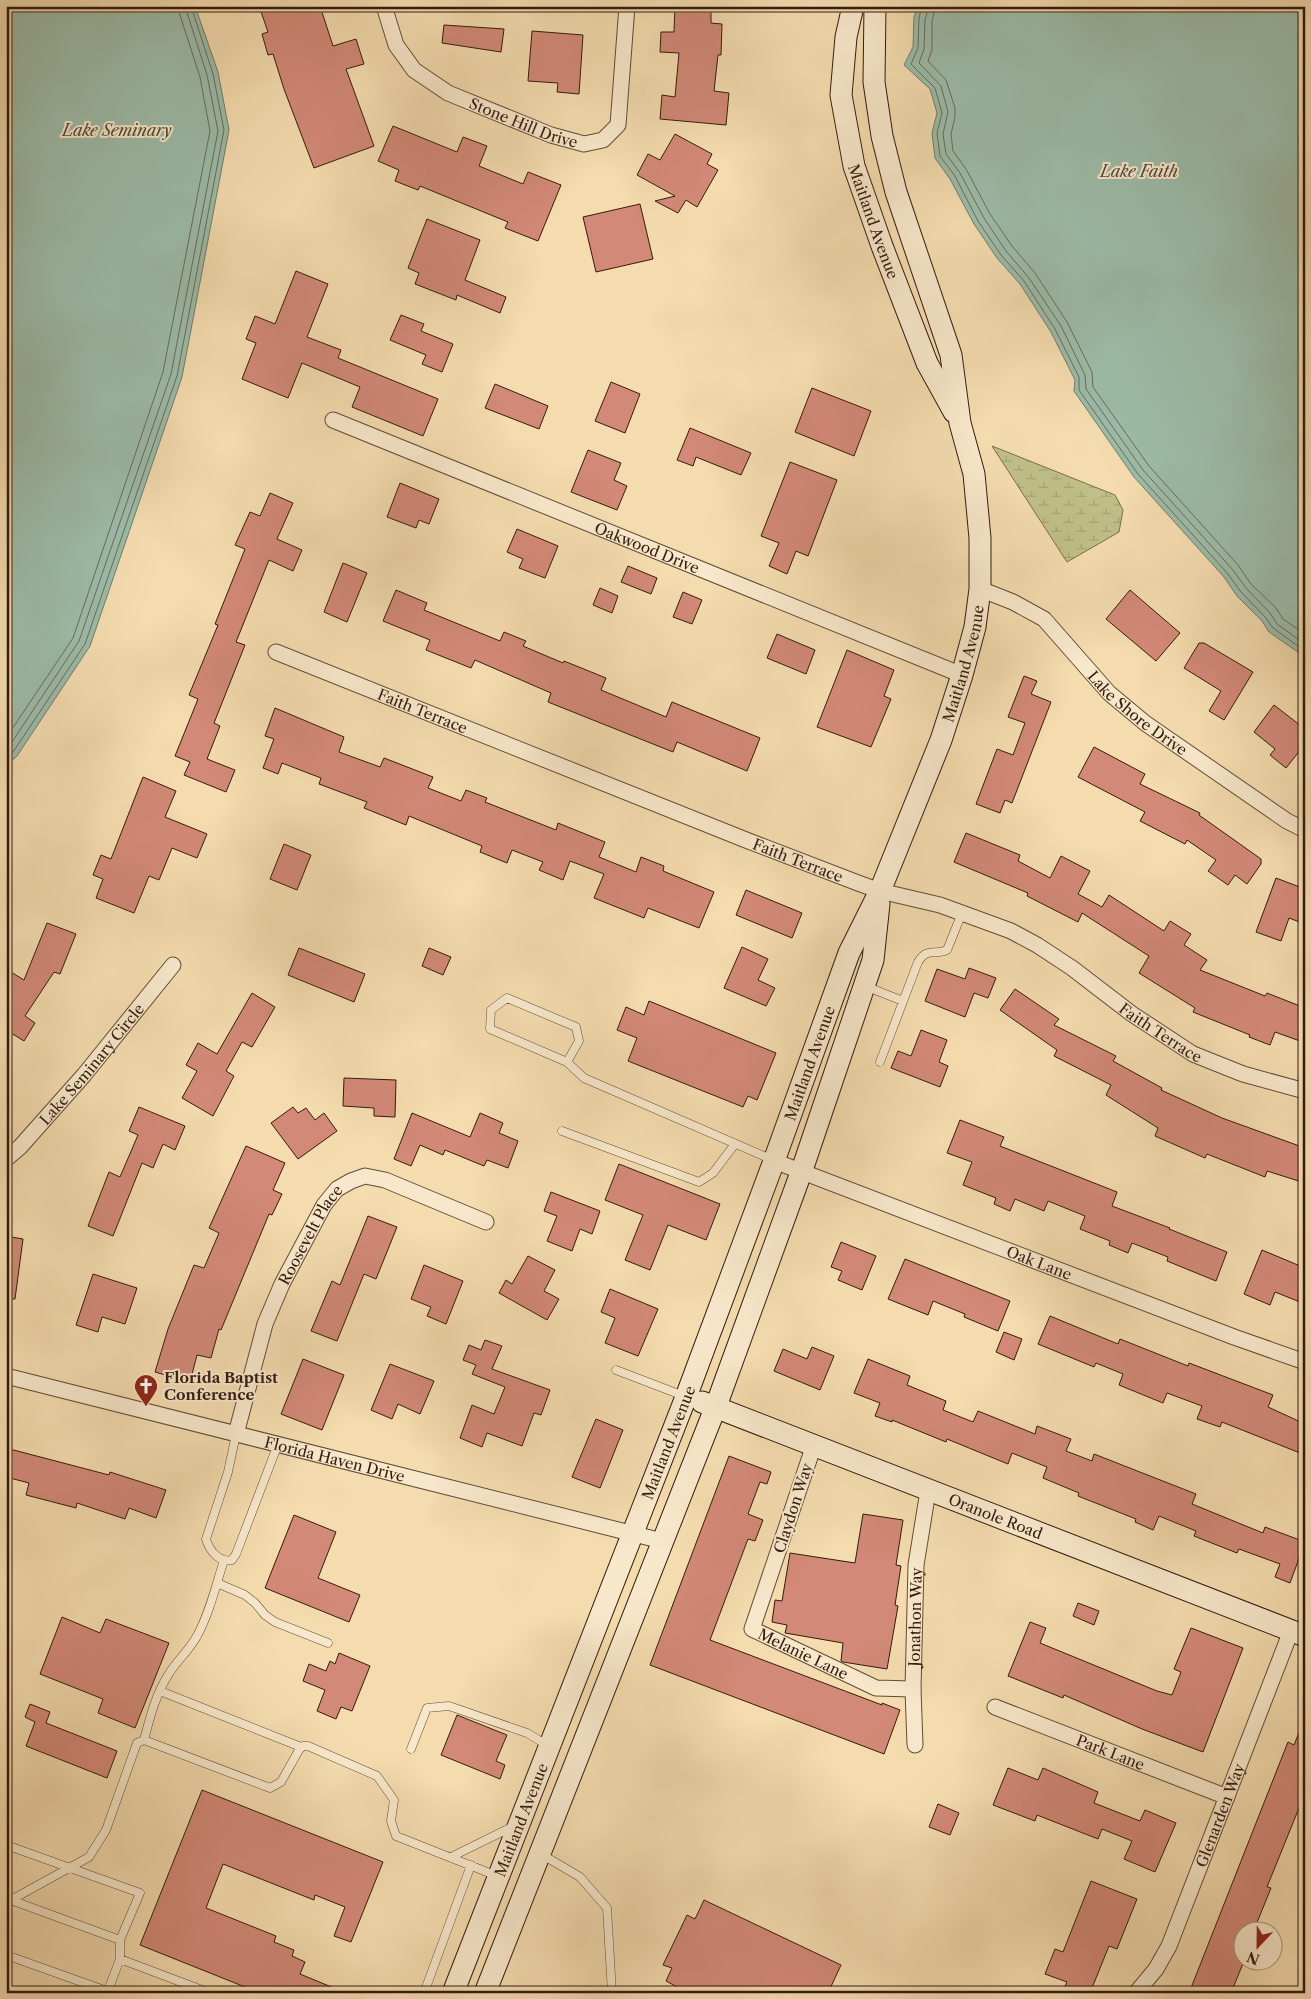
<svg xmlns="http://www.w3.org/2000/svg" width="1311" height="1999" font-family="'Libre Caslon Text',serif">
<style>
.wetland{fill:url(#wetland-marsh);stroke:#7a6d4a}
.water{fill:#9cbca9;stroke:#727c6b}
.lines{fill:none;stroke-linecap:round;stroke-linejoin:round}
.shore{stroke:#686c5c;stroke-width:1}
.building{fill:#d28977;stroke:#331b0e}
.lane-casing{stroke:#634b36;stroke-width:9}
.street-casing{stroke:#634b36;stroke-width:17}
.secondary-casing{stroke:#331b0e;stroke-width:23}
.lane{stroke:#f8e8cb;stroke-width:8}
.street{stroke:#f8e8cb;stroke-width:15}
.secondary{stroke:#f8e8cb;stroke-width:21}
.labels{text-anchor:middle;dominant-baseline:central;stroke-width:4;stroke-linejoin:round;paint-order:stroke}
.street-label{font-size:15px;fill:#331b0e;stroke:#f8e8cb}
.poi-label{font-size:15px;font-weight:bold;fill:#331b0e;stroke:#f8e8cb;text-anchor:start}
.water-label{font-size:16px;font-style:italic;fill:#524b3c;stroke:#f8e8cb}
</style>
<defs>
<pattern id="wetland-marsh" width="20" height="14" patternUnits="userSpaceOnUse" patternTransform="scale(1.25)"><rect width="20" height="14" fill="#c0bf87"/><path d="M1 5h8M5 5V1M11 12h8M15 12V8" fill="none" stroke="#a5a473"/></pattern>
</defs>
<rect width="100%" height="100%" fill="#f4dcaf"/>
<filter id="stains"><feTurbulence type="fractalNoise" baseFrequency=".004" numOctaves="4"/><feColorMatrix values="0 0 0 0 .2 0 0 0 0 .09 0 0 0 0 .02 0 0 0 .5 -.17"/></filter>
<radialGradient id="worn" r=".72"><stop offset=".6" stop-color="#630" stop-opacity="0"/><stop offset="1" stop-color="#630" stop-opacity=".3"/></radialGradient>
<!-- wetland -->
<path class="wetland" d="M992 446 1115 495 1123 510 1119 532 1067 562Z"/>
<!-- water -->
<path class="water" d="M6 6H195L218 72 229 130 182 377 90 646 17 756 6 766Z
M918 6H1305V657L1269 632 1262 621 1237 596 1224 577 1134 477 1074 391 1075 380 1051 332 1020 284 997 258 974 224 950 179 935 158 932 133 937 113 930 89 904 65 913 47 914 17Z"/>
<g class="lines">
<!-- shore -->
<path class="shore" d="M922 6 919 18 918 48 911 64 935 88 942 113 937 133 940 156 955 176 978 221 1001 255 1024 281 1055 329 1079 377V390L1138 474 1228 574 1241 592 1266 618 1273 628 1305 651
M929 6 925 20 924 49 919 63 941 86 948 112 943 134 946 154 960 173 984 218 1006 251 1029 278 1061 326 1085 375 1086 389 1143 470 1233 570 1246 588 1270 613 1277 624 1305 644
M936 6 932 21V50L928 61 946 80 955 108V117L951 134 953 151 966 169 990 214 1012 246 1035 273 1067 322 1092 372 1093 387 1149 466 1238 565 1251 584 1276 608 1283 619 1305 634
M6 738 73 638 163 372 210 131 200 77 177 6
M6 751 79 641 171 374 218 131 207 75 185 6
M6 759 13 752 85 644 177 376 224 130 213 74 191 6"/>
</g>
<!-- building -->
<path class="building" d="M259 6H320L333 46 356 39 364 64 346 69 374 146 314 168 284 89 273 54 268 55 262 34 268 32Z
M675 6H711V23L722 24 721 55H718L714 91 729 93 726 125 660 119 662 95 675 97 679 53 660 52 661 32H674Z
M444 25 504 29 501 52 442 43Z
M532 31 583 35 579 94 557 92 558 83 528 81Z
M393 126 457 152 463 137 487 146 479 166 523 184 528 172 561 185 538 241 505 228 508 222 420 186 418 190 395 181 399 170 378 161Z
M675 134 712 154 707 164 718 170 697 207 686 200 678 213 655 201 675 196 637 175 648 154 660 160Z
M640 204 653 259 596 272 583 217Z
M427 219 480 240 465 280 506 297 500 313 457 295 456 300 415 284 419 273 408 268Z
M296 271 328 284 307 337 341 350 338 358 438 399 423 436 352 407 360 387 302 363 288 398 242 379 256 343 246 339 255 316 275 324Z
M401 315 424 324 421 331 453 344 442 372 422 364 426 355 390 340Z
M611 382 640 394 625 433 595 421Z
M495 384 548 406 539 429 485 408Z
M812 388 871 411 854 456 795 432Z
M690 428 751 453 741 475 696 457 693 466 677 460Z
M588 450 621 463 614 480 627 486 617 510 571 492Z
M790 462 837 480 808 556 796 551 787 574 769 566 779 543 761 536Z
M400 483 439 499 429 524 419 520 416 528 387 517Z
M270 493 293 503 277 539 302 550 293 571 269 560 236 642 245 645 214 723 220 726 207 759 235 770 226 792 184 775 190 762 175 756 198 699 189 695 218 625 215 624 245 549 235 545 250 512 260 516Z
M517 529 558 546 545 578 519 568 523 559 507 552Z
M343 563 367 573 347 622 324 612Z
M628 566 657 578 651 594 621 582Z
M600 588 618 596 612 613 593 605Z
M396 590 427 603 424 610 500 641 504 632 526 641 523 646 563 663 564 661 606 678 601 690 666 717 672 702 760 738 747 771 677 742 673 752 548 702 551 693 475 660 471 668 426 650 430 640 383 621Z
M1130 590 1180 633 1156 661 1106 619Z
M683 592 702 600 692 624 673 617Z
M777 634 815 650 806 674 767 658Z
M1199 643H1204L1253 672 1224 720 1209 711 1221 691 1184 668Z
M847 650 894 670 884 696 891 699 871 747 817 727Z
M1024 676 1037 681 1031 694 1051 702 1012 803 1005 800 1000 813 976 804 997 749 1013 755 1025 723 1008 717Z
M1274 705 1305 729V744L1286 768 1270 755 1275 749 1254 732Z
M275 708 344 737 339 752 380 767 384 758 433 777 428 788 461 801 466 790 487 798 485 802 556 830 558 823 605 842 599 857 636 872 641 857 664 866 663 871 714 892 699 928 648 908 644 918 594 898 604 874 570 861 563 880 539 870 543 862 512 850 507 863 480 852 482 846 409 816 406 825 364 808 367 802 319 784 321 778 282 763 278 774 263 768 274 739 265 736Z
M1094 747 1145 774 1140 784 1200 813 1199 815 1261 859V864L1247 884 1235 875 1228 885 1208 871 1216 860 1187 840 1185 844 1140 821 1145 812 1078 777Z
M143 777 176 791 165 817 207 834 197 858 172 848 159 880 149 876 134 913 96 898 103 879 93 875 101 855 111 859Z
M966 833 1020 855 1018 861 1050 878 1061 856 1090 871 1078 894 1102 907 1109 895 1164 931 1170 921 1191 934 1184 945 1207 960 1200 970 1265 996 1267 993 1305 1008V1030L1300 1041 1275 1032 1270 1045 1249 1037 1250 1035 1193 1012 1195 1008 1139 973 1149 956 1082 913 1078 922 1027 896 1028 893 954 862Z
M284 844 311 855 297 890 270 879Z
M1276 878 1305 889V924L1289 918 1281 941 1256 932Z
M746 890 802 913 792 938 736 915Z
M47 923 76 934 60 974 54 972 25 1016 35 1023 24 1041 6 1030V969L24 980Z
M742 947 768 959 758 980 775 988 766 1006 724 988Z
M299 948 365 974 354 1002 288 975Z
M429 948 451 957 443 975 422 966Z
M969 968 996 978 988 998 974 993 965 1017 925 1001 937 969 965 979Z
M1015 989 1059 1019 1054 1025 1116 1056 1113 1061 1162 1088 1161 1090 1222 1118 1305 1148V1183L1267 1171 1265 1177 1207 1154 1205 1158 1155 1136 1158 1128 1106 1095 1111 1085 1054 1056 1057 1050 1000 1010Z
M252 993 275 1007 252 1047 242 1042 226 1071 234 1076 213 1116 182 1098 197 1071 186 1065 198 1043 217 1054Z
M649 1001 776 1053 757 1100 748 1096 743 1107 628 1061 637 1038 617 1030 626 1007 644 1015Z
M921 1030 947 1040 939 1062 948 1066 940 1087 891 1068 898 1051 911 1056Z
M344 1078 396 1080 395 1117 374 1116V1108L343 1106Z
M139 1107 185 1126 175 1150 163 1144 153 1168 142 1163 113 1236 88 1226 109 1172 120 1177 138 1135 129 1131Z
M293 1107 298 1113 306 1108 315 1120 324 1113 337 1131 298 1159 271 1123Z
M412 1113 470 1137 480 1113 503 1123 499 1133 518 1141 508 1168 487 1160 484 1166 445 1150 443 1155 420 1145 411 1166 394 1159Z
M960 1120 1004 1137 1000 1146 1117 1192 1112 1206 1170 1228 1169 1229 1227 1252 1216 1281 1167 1261 1168 1257 1132 1243 1128 1253 1109 1245 1110 1241 1080 1229 1085 1216 1048 1201 1044 1211 1015 1199 1010 1211 994 1204 996 1198 963 1185 972 1162 947 1153Z
M246 1146 285 1163 273 1190 282 1194 272 1215 269 1214 221 1330 219 1329 211 1358 197 1355 190 1382 155 1372 168 1329 194 1265 204 1268 219 1233 209 1228Z
M619 1164 720 1204 706 1240 668 1225 650 1270 625 1260 643 1215 605 1200Z
M551 1192 600 1211 592 1234 580 1229 572 1251 547 1241 557 1216 544 1211Z
M368 1216 397 1227 376 1279 364 1274 337 1341 311 1331 332 1281 340 1285Z
M6 1236 23 1239 15 1299H6Z
M841 1242 876 1256 862 1290 838 1280 842 1271 831 1267Z
M1262 1250 1305 1268V1304L1275 1292 1270 1305 1244 1294Z
M528 1256 555 1270 544 1291 559 1299 547 1320 499 1293 506 1280 512 1284Z
M905 1259 1010 1301 998 1331 964 1317 965 1314 933 1301 928 1315 888 1299Z
M424 1265 463 1281 446 1324 427 1316 431 1307 411 1299Z
M93 1274 137 1288 125 1324 102 1317 98 1332 76 1325Z
M610 1289 658 1309 638 1356 605 1343 615 1318 601 1312Z
M1050 1316 1118 1344 1120 1339 1188 1366 1189 1363 1273 1395 1268 1407 1305 1424V1455L1222 1422 1220 1427 1197 1419 1202 1406 1167 1393 1163 1403 1119 1385 1123 1374 1096 1363 1094 1367 1038 1344Z
M1004 1332 1022 1339 1014 1360 996 1352Z
M485 1340 502 1346 492 1369 550 1390 541 1415 534 1413 522 1446 487 1433 482 1447 460 1438 472 1405 494 1414 505 1387 472 1374 476 1365 463 1360 469 1345 481 1350Z
M812 1347 834 1356 820 1390 774 1371 783 1349 807 1359Z
M303 1359 344 1375 322 1430 281 1414Z
M868 1359 910 1376 907 1385 946 1401 943 1410 973 1422 978 1411 1035 1434 1037 1426 1071 1439 1066 1451 1092 1461 1094 1454 1196 1494 1192 1504 1263 1533 1265 1527 1305 1542 1290 1583 1275 1577 1280 1564 1239 1549 1237 1553 1194 1536 1196 1531 1159 1516 1153 1530 1135 1522 1136 1519 1078 1496 1079 1493 1043 1478 1047 1467 1012 1453 1008 1464 947 1439 946 1442 892 1420V1422L875 1416 880 1403 854 1393Z
M390 1364 434 1381 420 1414 398 1404 392 1419 371 1410Z
M596 1419 623 1430 600 1488 572 1477Z
M6 1448 109 1475 110 1472 166 1490 156 1518 129 1508 125 1519 77 1503 76 1508 26 1495 29 1483 6 1477Z
M729 1456 771 1472 767 1484 760 1482 748 1514 763 1520 755 1541 748 1539 710 1640 882 1705V1703L900 1710 884 1754 650 1665Z
M863 1514 903 1520 896 1565 901 1566 895 1605 898 1606 887 1669 843 1662 841 1661 843 1643 785 1633 787 1625 772 1622 775 1600 782 1601 790 1553 855 1563Z
M294 1515 336 1532 318 1578 360 1595 349 1622 265 1588Z
M1078 1603 1099 1611 1094 1625 1073 1616Z
M62 1617 100 1633 106 1619 169 1643 135 1728 98 1713 103 1699 40 1674Z
M1030 1622 1046 1628 1040 1643 1157 1691 1172 1695 1181 1672 1174 1669 1191 1628 1243 1648 1203 1752 1142 1729 1064 1695 1063 1698 1008 1676Z
M339 1653 370 1666 352 1711 341 1707 336 1719 317 1711 325 1690 303 1681 309 1664 326 1671 330 1661 335 1664Z
M30 1704 50 1712 46 1723 117 1751 107 1778 26 1746 35 1722 25 1717Z
M457 1715 507 1735 496 1761 505 1765 500 1779 441 1755Z
M1304 1720 1305 1810 1299 1808 1267 1887 1271 1888 1254 1930 1244 1926V1961L1231 1993H1189L1288 1742 1294 1745Z
M1008 1768 1038 1780 1043 1768 1098 1792 1094 1803 1140 1821 1145 1810 1176 1823 1155 1872 1124 1859 1132 1841 1102 1829 1098 1839 1037 1815 1035 1821 993 1805Z
M202 1790 383 1862 351 1942 334 1936 345 1907 315 1895 314 1900 223 1864 206 1908 276 1936 274 1942 294 1950 292 1956 305 1962 300 1974 346 1993H260L140 1945Z
M938 1804 959 1813 950 1835 929 1827Z
M1091 1881 1137 1899 1117 1949 1109 1946 1090 1993H1062L1067 1982 1045 1974 1055 1949 1063 1952Z
M704 1900 841 1965 828 1993H677L679 1988 666 1981 672 1968 663 1965 687 1915 695 1919Z"/>
<g class="lines">
<!-- lane casing -->
<g class="lane-casing">
<path id="lane" d="M865 986 903 1001
M567 1062 579 1041 576 1027 507 998 491 1010 490 1029 567 1062 584 1078 773 1160
M880 1062 918 962C928 946 935 956 947 950L962 913
M562 1131 699 1182 713 1173 735 1144
M616 1370 684 1396
M236 1434 228 1472 206 1539C209 1550 219 1563 232 1560L236 1554 278 1444
M217 1583 245 1595 255 1603 265 1615 275 1622 328 1643
M160 1691 301 1747
M144 1740C150 1717 156 1693 170 1672 178 1660 190 1649 197 1636 210 1612 216 1585 224 1560
M411 1749 427 1708 449 1706 527 1733 547 1745
M6 1845 140 1893 120 1940
M541 1854 580 1877 607 1908 612 1993
M451 1857 512 1827
M8 1899 120 1940V1959L107 1993
M11 1900 89 1857 106 1830 137 1743 144 1740 270 1788 281 1782 299 1750 303 1746H308L377 1776 394 1800 391 1821 396 1836 497 1876
M6 1955 107 1991
M120 1959 210 1993
M424 1993 471 1865"/>
</g>
<!-- street casing -->
<g class="street-casing">
<g id="street">
<path id="s1" d="M384 6 396 45 414 70 448 93 551 135 584 144 603 140 618 125 627 6"/>
<path id="s2" d="M333 420 962 675"/>
<path id="s3" d="M980 589 1013 602 1044 619 1109 693 1145 723 1287 821 1305 830"/>
<path id="s4" d="M276 652 746 840 858 883 880 891 940 905 1011 931 1037 945 1072 968 1132 1014 1193 1054 1243 1074 1305 1091"/>
<path id="s5" d="M6 1159 20 1147 84 1075 173 965"/>
<path id="s6" d="M774 1161 1234 1337 1305 1362"/>
<path id="s7" d="M6 1376 662 1541"/>
<path id="s8" d="M236 1434 265 1324 282 1284 324 1205 337 1189 351 1181 365 1176 385 1180 486 1222"/>
<path id="s9" d="M814 1445 752 1629 876 1688 913 1689"/>
<path id="s10" d="M995 1707 1227 1797"/>
<path id="s11" d="M915 1745 913 1689 916 1565 928 1491"/>
<path id="s12" d="M1136 1993 1156 1969 1169 1946 1291 1631"/>
</g>
</g>
<!-- secondary casing -->
<g class="secondary-casing">
<g id="secondary">
<path id="s13" d="M853 6 846 37 841 95 854 166 882 246 927 363 954 412"/>
<path id="s14" d="M702 1402 1305 1636"/>
<path id="s15" d="M453 1993 686 1397 774 1161 849 953 880 891 941 740 962 675 975 627 980 589V538L974 474 960 423 951 355 896 192 882 136 874 82 875 6"/>
<path d="M485 1993 716 1406 802 1170 873 960 879 904"/>
</g>
</g>
<!-- lane -->
<use href="#lane" class="lane"/>
<!-- street -->
<use href="#street" class="street"/>
<!-- secondary -->
<use href="#secondary" class="secondary"/>
</g>
<!-- icons -->
<defs>
<g id="church-pin" transform="scale(1.25)"><path d="M0 17L-7.5 6A9.5 9.5 0 1 1 7.5 6Z" fill="#8f2418" stroke="#f8e8cb"/><path d="M-1.2-6h2.4v3.5h3.3v2.4h-3.3V6h-2.4V-.1h-3.3v-2.4h3.3Z" fill="#fff"/></g>
</defs>
<g fill-rule="evenodd">
<use href="#church-pin" x="146" y="1386"/>
</g>
<g class="labels">
<!-- street labels -->
<g class="street-label">
<text stroke="none"><textPath href="#s1" startOffset="194">Stone Hill Drive</textPath></text>
<text stroke="none"><textPath href="#s13" startOffset="221">Maitland Avenue</textPath></text>
<text stroke="none"><textPath href="#s2" startOffset="339">Oakwood Drive</textPath></text>
<text stroke="none"><textPath href="#s15" startOffset="1425">Maitland Avenue</textPath></text>
<text stroke="none"><textPath href="#s4" startOffset="158">Faith Terrace</textPath></text>
<text stroke="none"><textPath href="#s3" startOffset="204">Lake Shore Drive</textPath></text>
<text stroke="none"><textPath href="#s4" startOffset="562">Faith Terrace</textPath></text>
<text stroke="none"><textPath href="#s4" startOffset="968">Faith Terrace</textPath></text>
<text stroke="none"><textPath href="#s15" startOffset="996">Maitland Avenue</textPath></text>
<text stroke="none"><textPath href="#s5" startOffset="128">Lake Seminary Circle</textPath></text>
<text stroke="none"><textPath href="#s8" startOffset="214">Roosevelt Place</textPath></text>
<text stroke="none"><textPath href="#s6" startOffset="284">Oak Lane</textPath></text>
<text stroke="none"><textPath href="#s15" startOffset="591">Maitland Avenue</textPath></text>
<text stroke="none"><textPath href="#s7" startOffset="339">Florida Haven Drive</textPath></text>
<text transform="translate(793 1508) rotate(-72)">Claydon Way</text>
<text stroke="none"><textPath href="#s14" startOffset="315">Oranole Road</textPath></text>
<text stroke="none"><textPath href="#s11" startOffset="128">Jonathon Way</textPath></text>
<text stroke="none"><textPath href="#s9" startOffset="251">Melanie Lane</textPath></text>
<text stroke="none"><textPath href="#s10" startOffset="124">Park Lane</textPath></text>
<text stroke="none"><textPath href="#s12" startOffset="198">Glenarden Way</textPath></text>
<text stroke="none"><textPath href="#s15" startOffset="186">Maitland Avenue</textPath></text>
</g>
<!-- poi labels -->
<g class="poi-label">
<text x="164" y="1377">Florida Baptist<tspan x="164" dy="17">Conference</tspan></text>
</g>
<!-- water labels -->
<g class="water-label">
<text x="117" y="130">Lake Seminary</text>
<text x="1139" y="171">Lake Faith</text>
</g>
</g>
<!-- margin -->
<rect width="1311" height="1999" fill="none" stroke="#f4dcaf" stroke-width="25"/>
<rect x="8" y="8" width="1296" height="1984" fill="none" stroke="#331b0e" stroke-width="2.5"/>
<rect x="12" y="12" width="1286" height="1974" fill="none" stroke="#331b0e"/>
<!-- north arrow -->
<g transform="translate(1258 1946) rotate(202)"><circle r="24" fill="#f8e8cb" stroke="#a9967f"/>
<path d="M0-4L9 19L0 12L-9 19Z" fill="#8f2418"/>
<text y="-8" font-size="14" font-weight="bold" text-anchor="middle" fill="#331b0e">N</text>
</g>
<rect width="100%" height="100%" filter="url(#stains)"/>
<rect width="100%" height="100%" fill="url(#worn)"/>
</svg>
